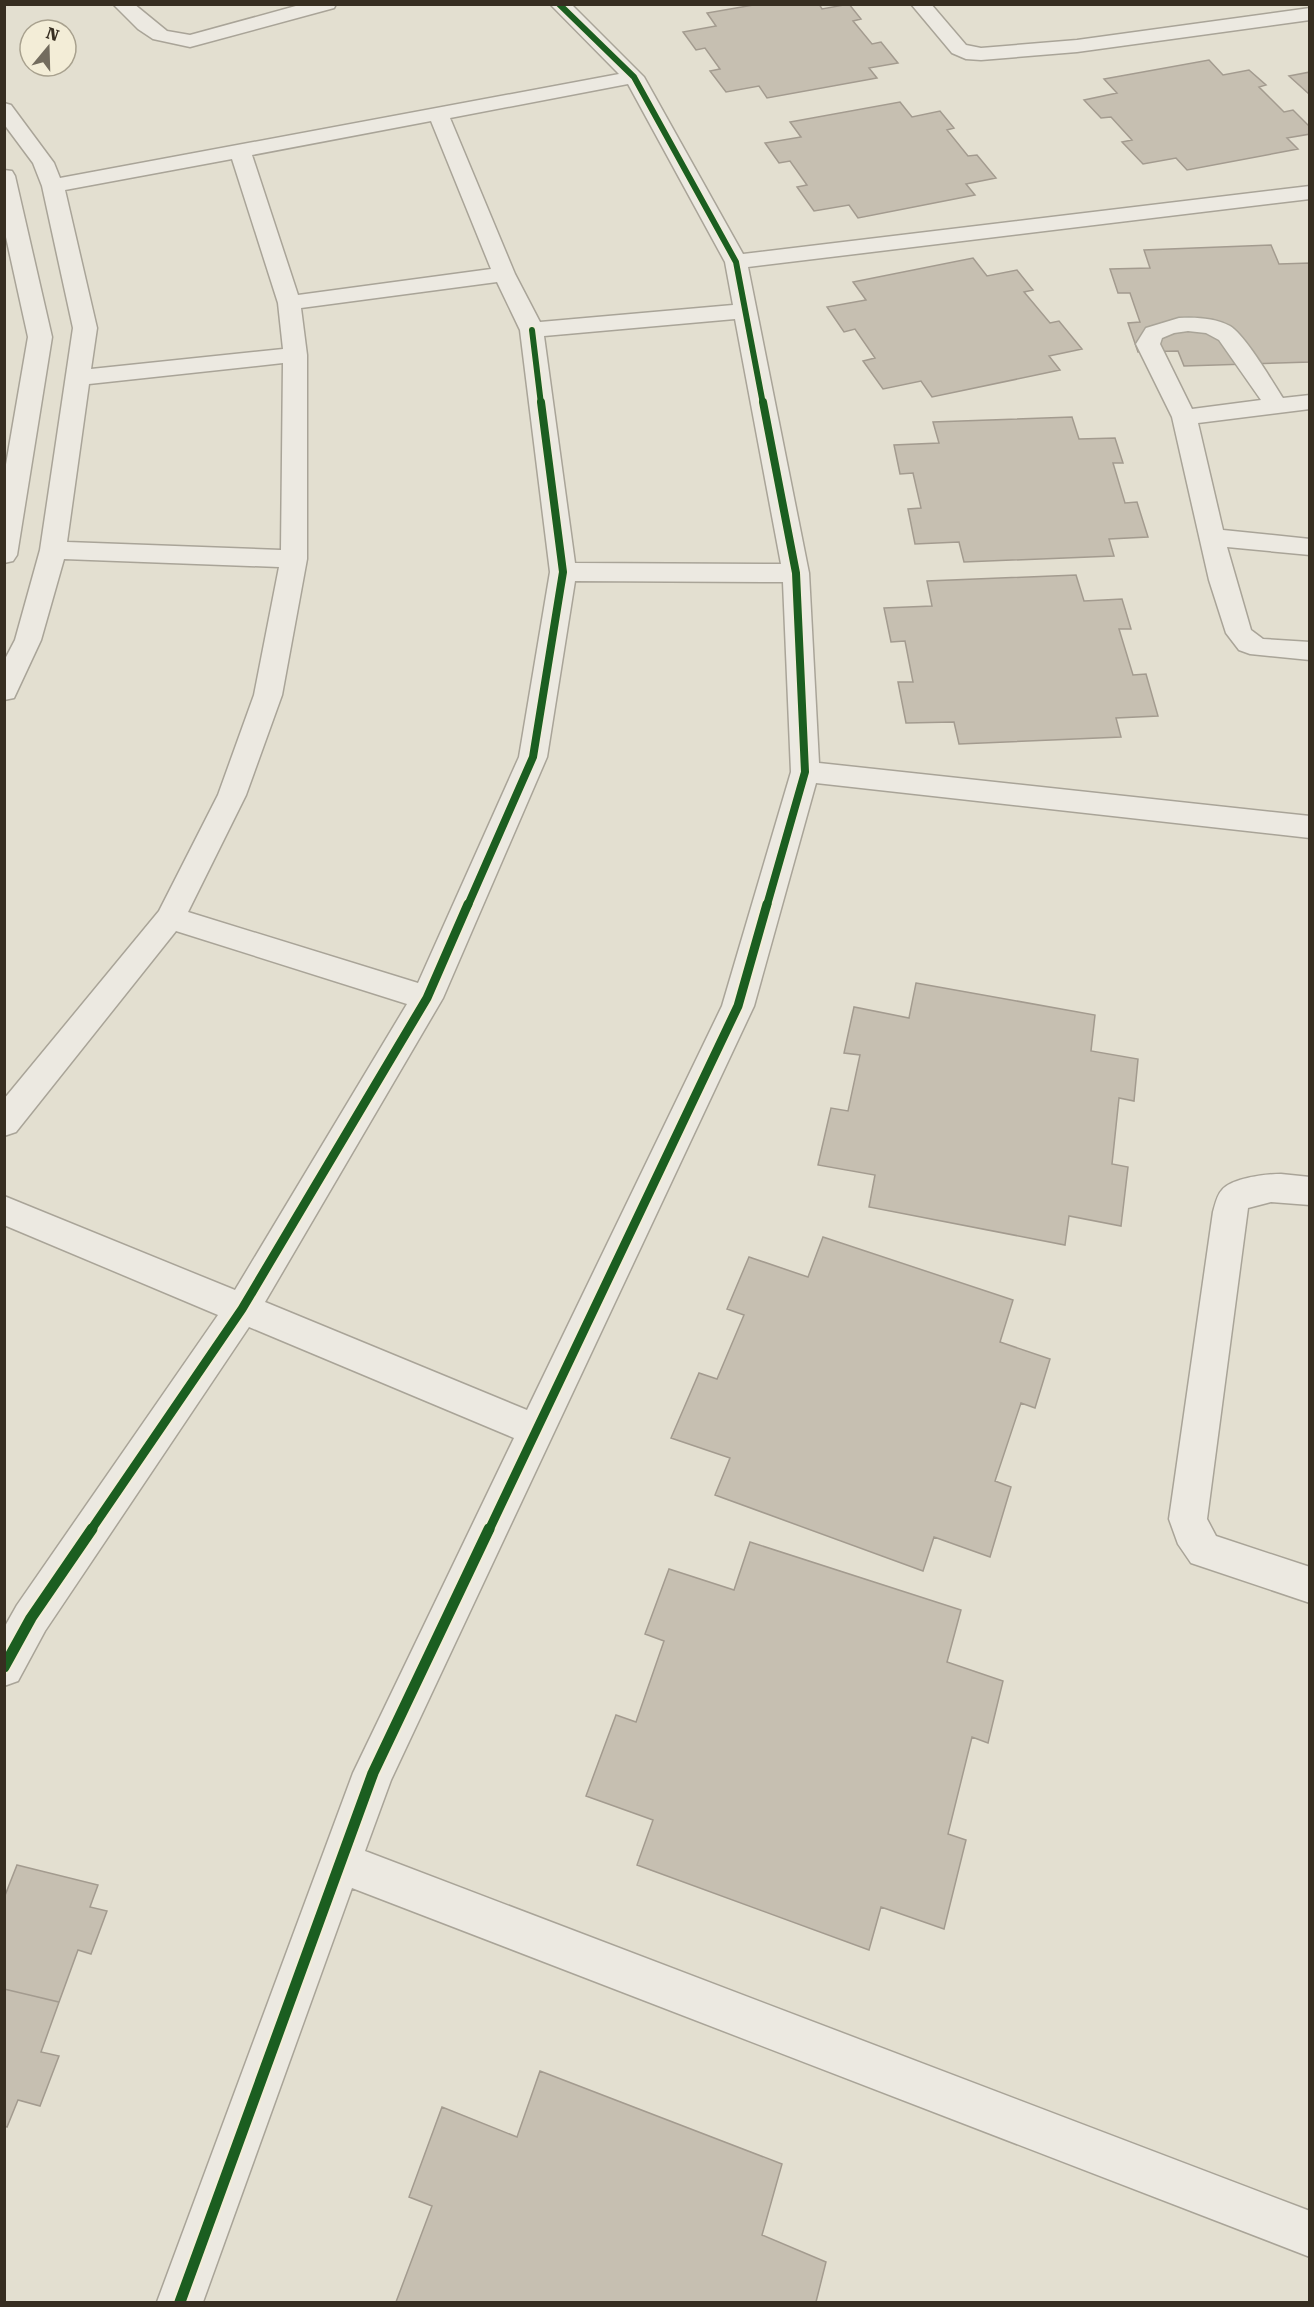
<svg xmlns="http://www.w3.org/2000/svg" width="1314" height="2307" font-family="'Roboto Serif',serif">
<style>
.building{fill:#c6bfb1;stroke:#a39b8f;stroke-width:1.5}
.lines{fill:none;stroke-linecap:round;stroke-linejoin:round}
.street-casing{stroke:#a9a498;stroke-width:3}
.street{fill:#ece9e1;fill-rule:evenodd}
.cycleway-far3-casing{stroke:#f3edd7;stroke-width:8}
.cycleway-far2-casing{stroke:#f3edd7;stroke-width:10}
.cycleway-far1-casing{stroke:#f3edd7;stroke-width:13}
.cycleway-casing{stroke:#f3edd7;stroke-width:15}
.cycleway-far3{stroke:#1b5e20;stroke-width:6}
.cycleway-far2{stroke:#1b5e20;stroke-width:8}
.cycleway-far1{stroke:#1b5e20;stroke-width:9}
.cycleway{stroke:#1b5e20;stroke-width:11}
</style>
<rect width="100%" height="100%" fill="#e3dfd0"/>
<!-- building -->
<path class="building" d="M759 4H819L822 9 849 4 861 19 853 21 872 44 881 42 898 63 869 68 877 78 767 98 759 86 726 92 710 71 720 69 705 48 696 50 683 32 716 26 707 13Z
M1209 60 1223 75 1249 70 1266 85 1259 87 1284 112 1293 110 1310 127V134L1287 138 1298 149 1187 170 1176 158 1143 164 1122 142 1132 140 1111 117 1101 118 1084 100 1117 93 1104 79Z
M1310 72V94H1309L1289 76Z
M900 102 912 117 940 111 954 128 947 130 968 156 977 155 996 178 966 184 975 195 858 218 849 205 814 211 797 187 807 185 790 161 779 163 765 143 801 137 790 122Z
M1271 245 1279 264 1310 263V362L1184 366 1178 351 1138 352 1128 323 1140 322 1130 293H1118L1110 269 1150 268 1144 250Z
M973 258 987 276 1017 270 1033 290 1024 292 1050 323 1059 321 1082 349 1049 356 1060 370 932 397 921 381 883 389 863 361 875 358 855 329 844 332 827 307 866 300 853 282Z
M1072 417 1079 439 1115 438 1123 463H1113L1125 503 1137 502 1148 537 1109 539 1114 556 964 562 959 542 915 544 908 509 921 508 913 473 900 474 894 445 939 443 933 422Z
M1076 575 1084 601 1122 599 1131 629H1119L1133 675 1146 674 1158 716 1116 718 1121 737 959 744 954 722 906 723 898 682H913L905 641 891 642 884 608 932 606 927 581Z
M916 983 1095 1015 1091 1051 1138 1059 1134 1101 1119 1098 1112 1164 1128 1167 1121 1226 1069 1216 1065 1245 869 1207 875 1175 818 1165 831 1108 848 1111 860 1055 844 1053 854 1007 909 1018Z
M823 1237 1013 1300 1000 1342 1050 1359 1035 1408 1021 1403 995 1481 1011 1487 990 1557 934 1537 923 1571 715 1495 730 1458 671 1438 699 1373 717 1379 744 1315 727 1309 749 1257 808 1277Z
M750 1542 961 1610 947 1662 1003 1681 988 1743 972 1737 948 1834 966 1840 944 1929 881 1907 869 1950 637 1865 653 1820 586 1796 616 1715 636 1722 664 1641 645 1634 669 1569 734 1590Z
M17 1865 98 1885 90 1907 107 1911 91 1954 78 1950 59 2002 4 1989V1898Z
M4 1989 59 2002 41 2052 59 2056 40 2106 18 2100 7 2127 4 2126Z
M540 2071 782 2164 762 2235 826 2262 816 2302H396L432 2206 409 2197 442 2107 517 2137Z"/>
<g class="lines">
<!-- street casing -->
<g class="street-casing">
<path id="street" d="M113 4H134L167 31 190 35 303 4H336L334 8 190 47 153 39 138 29Z
M550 4H571L644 77 743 254 1310 186V199L748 267 809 573 819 763 1310 816V838L816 783 754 1006 391 1780 365 1851 1310 2211V2257L352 1888 203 2302H157L353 1773 514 1438 249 1327 45 1631 18 1681 4 1686V1628L17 1605 218 1315 4 1225V1196L235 1290 407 1004 176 931 16 1132 4 1136V1099L159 911 218 795 254 695 279 567 64 559 41 640 14 698 4 700V661L15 640 40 550 73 328 42 186 33 163 4 124V103L11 105 54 163 60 178 619 74ZM628 84 725 262 733 305 540 322 515 274 450 118ZM431 121 491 269 298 295 252 155ZM232 159 278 303 283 349 91 369 97 328 65 190ZM497 282 520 330 550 572 519 757 418 983 188 912 246 795 282 695 307 559V355L301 308ZM735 319 781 564 575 563 544 336ZM283 363 281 550 67 542 89 384ZM575 581 783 582 791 772 722 1006 527 1410 265 1302 443 998 547 757Z
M911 4H931L966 45 981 48 1077 40 1310 8V20L1077 52 981 60 966 59 952 53Z
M4 170 12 171 15 176 52 337 17 555 13 561 4 563V476L28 337 4 228Z
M1179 318C1196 317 1215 318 1230 326 1245 335 1272 381 1283 398L1310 395V409L1198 423 1223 530 1310 539V555L1227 547 1251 630 1263 639 1310 642V660L1250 654 1239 650 1226 633 1209 580 1172 417 1136 344 1146 328ZM1188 331 1206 333 1219 340 1261 400 1192 409 1160 344 1162 338 1174 333Z
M1281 1174 1310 1177V1205L1271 1202 1248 1208 1207 1519 1216 1536 1310 1567V1603L1191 1563 1178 1544 1169 1519 1213 1212C1215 1205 1217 1195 1222 1190 1232 1178 1266 1174 1281 1174Z"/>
</g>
<!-- street -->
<use href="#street" class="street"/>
<!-- cycleway-far3 casing -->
<g class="cycleway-far3-casing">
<path id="cycleway-far3" d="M559 4 634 77 736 262 763 404
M532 330 541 404"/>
</g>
<!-- cycleway-far2 casing -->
<g class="cycleway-far2-casing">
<path id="cycleway-far2" d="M763 402 796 573 805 772 767 905
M468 905 533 757 563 572 541 402"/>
</g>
<!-- cycleway-far1 casing -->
<g class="cycleway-far1-casing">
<path id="cycleway-far1" d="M91 1530 242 1309 427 998 468 904
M489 1530 738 1006 767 904"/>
</g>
<!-- cycleway casing -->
<g class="cycleway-casing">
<path id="cycleway" d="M4 1667 31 1618 92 1529
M180 2302 373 1773 489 1529"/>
</g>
<!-- cycleway-far3 -->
<use href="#cycleway-far3" class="cycleway-far3"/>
<!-- cycleway-far2 -->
<use href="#cycleway-far2" class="cycleway-far2"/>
<!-- cycleway-far1 -->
<use href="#cycleway-far1" class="cycleway-far1"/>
<!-- cycleway -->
<use href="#cycleway" class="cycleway"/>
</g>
<!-- border -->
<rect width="1314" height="2307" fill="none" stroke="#372e21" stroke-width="12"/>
<!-- north arrow -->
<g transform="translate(48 48) rotate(19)"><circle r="28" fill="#f3edd7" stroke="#a8a18e" stroke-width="1.5"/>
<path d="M0-4.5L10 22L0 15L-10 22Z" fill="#736c5e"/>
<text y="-9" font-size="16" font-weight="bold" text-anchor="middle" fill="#372e21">N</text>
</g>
</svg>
